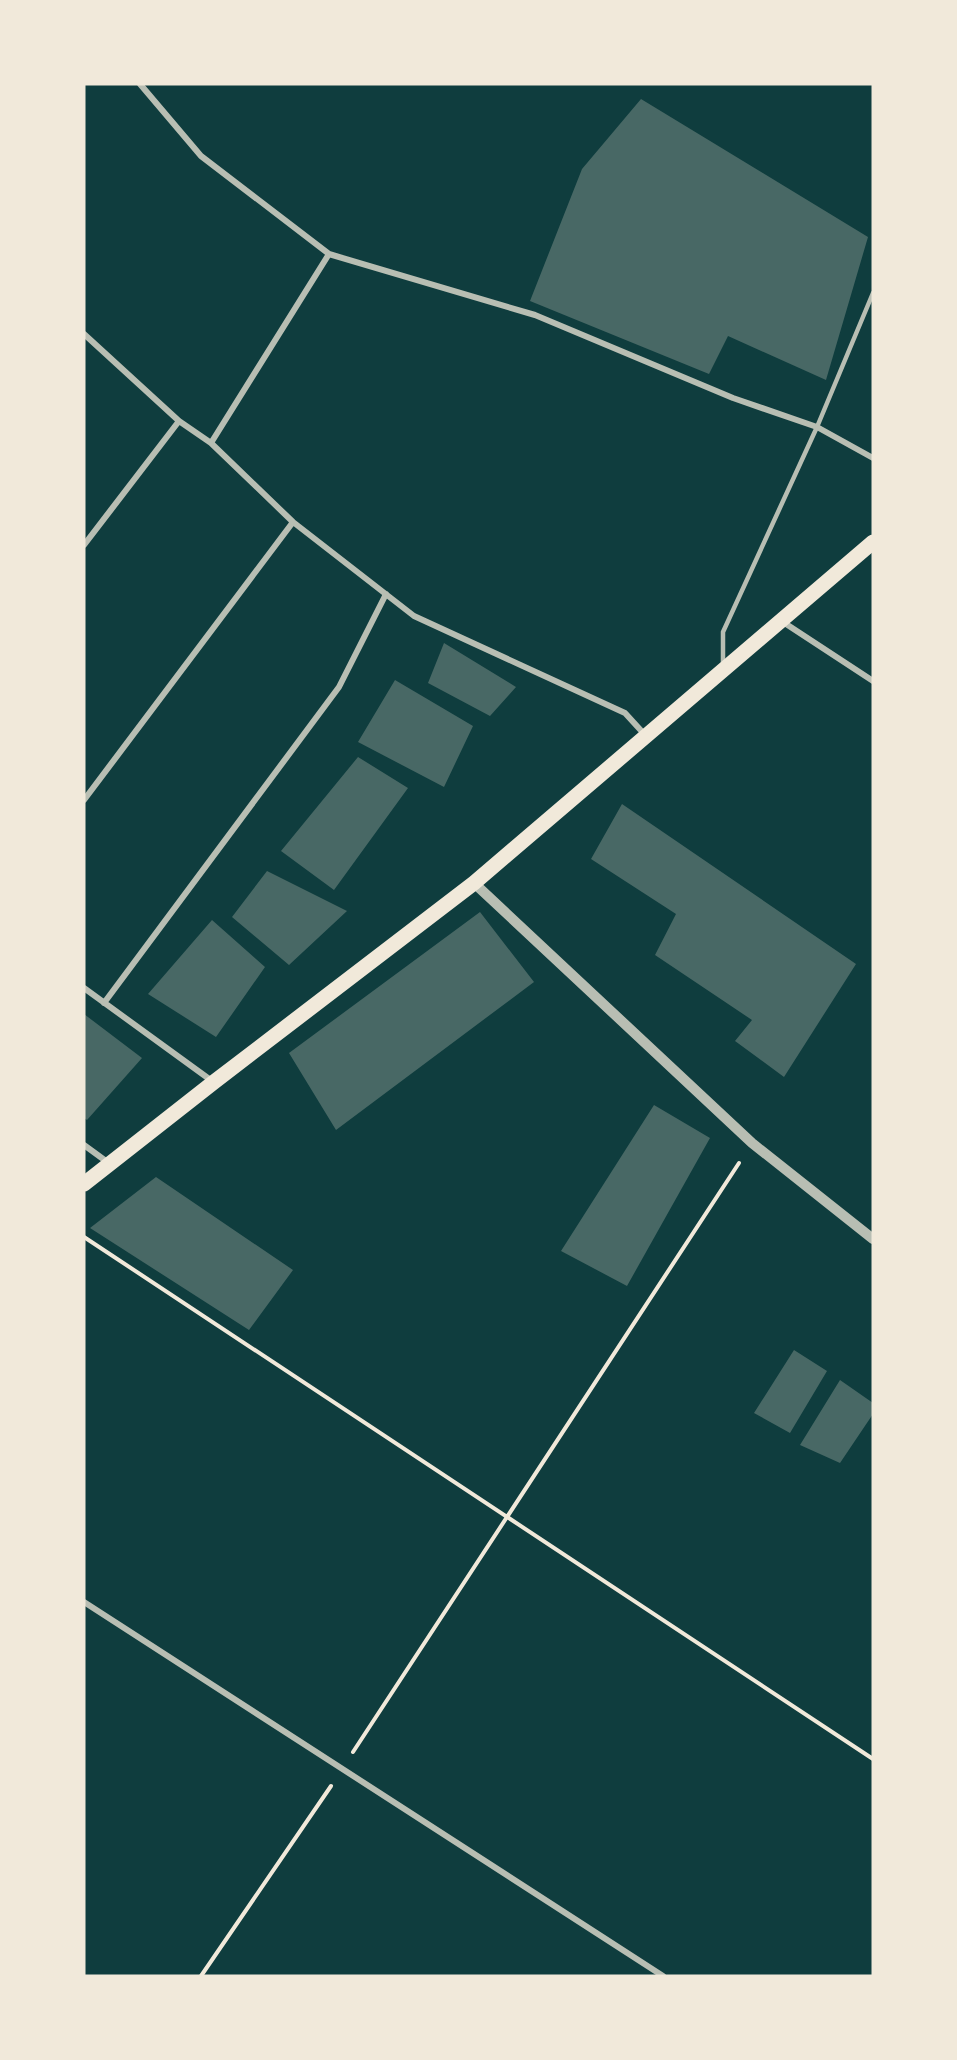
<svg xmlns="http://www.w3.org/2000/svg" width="957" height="2060" font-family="'PT Sans Narrow',sans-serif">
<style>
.building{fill:#486865}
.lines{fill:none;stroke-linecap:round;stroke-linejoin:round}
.path{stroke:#f1e9da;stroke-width:4}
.service{stroke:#b8beb3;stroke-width:4.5}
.minor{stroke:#b8beb3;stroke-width:6}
.tertiary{stroke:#b8beb3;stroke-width:10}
.primary{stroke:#f1e9da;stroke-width:15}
</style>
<rect width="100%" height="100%" fill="#0f3d3e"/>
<!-- building -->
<path class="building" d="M641 99 868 237 826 380 728 336 709 374 530 301 582 169Z
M444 643 516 687 490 716 428 683Z
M395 680 473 726 444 787 358 742Z
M358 757 408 788 334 890 281 851Z
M622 804 856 964 784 1077 735 1041 752 1020 655 955 676 914 591 859Z
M267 871 347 911 289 965 232 917Z
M480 912 534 982 336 1130 289 1053Z
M212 920 265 967 216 1037 148 994Z
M84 1014 142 1058 87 1120 84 1118Z
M654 1105 710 1138 627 1286 561 1251Z
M156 1177 293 1270 249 1330 90 1228Z
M794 1350 827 1371 790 1433 754 1413Z
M840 1380 873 1403V1414L840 1463 800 1445Z"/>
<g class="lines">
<!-- path -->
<path class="path" d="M84 1237 873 1759
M353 1752 739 1163
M201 1976 331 1786"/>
<!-- service -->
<path class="service" d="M723 664V632L817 427 873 293"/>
<!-- minor -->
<path class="minor" d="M140 84 201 156 329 254 535 315 733 398 817 427 873 458
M84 334 179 421 211 443 293 522 414 616 625 713 646 736
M211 443 329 254
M84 545 179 421
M783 622 873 681
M84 800 293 522
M84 988 212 1081
M104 1003 339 687 386 594
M84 1145 110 1164
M84 1602 663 1976"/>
<!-- tertiary -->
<path class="tertiary" d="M474 883 752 1143 873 1239"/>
<!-- primary -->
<path class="primary" d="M84 1184 214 1082 474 883 873 542"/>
</g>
<!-- border -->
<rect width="957" height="2060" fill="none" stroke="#f1e9da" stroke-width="171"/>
</svg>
